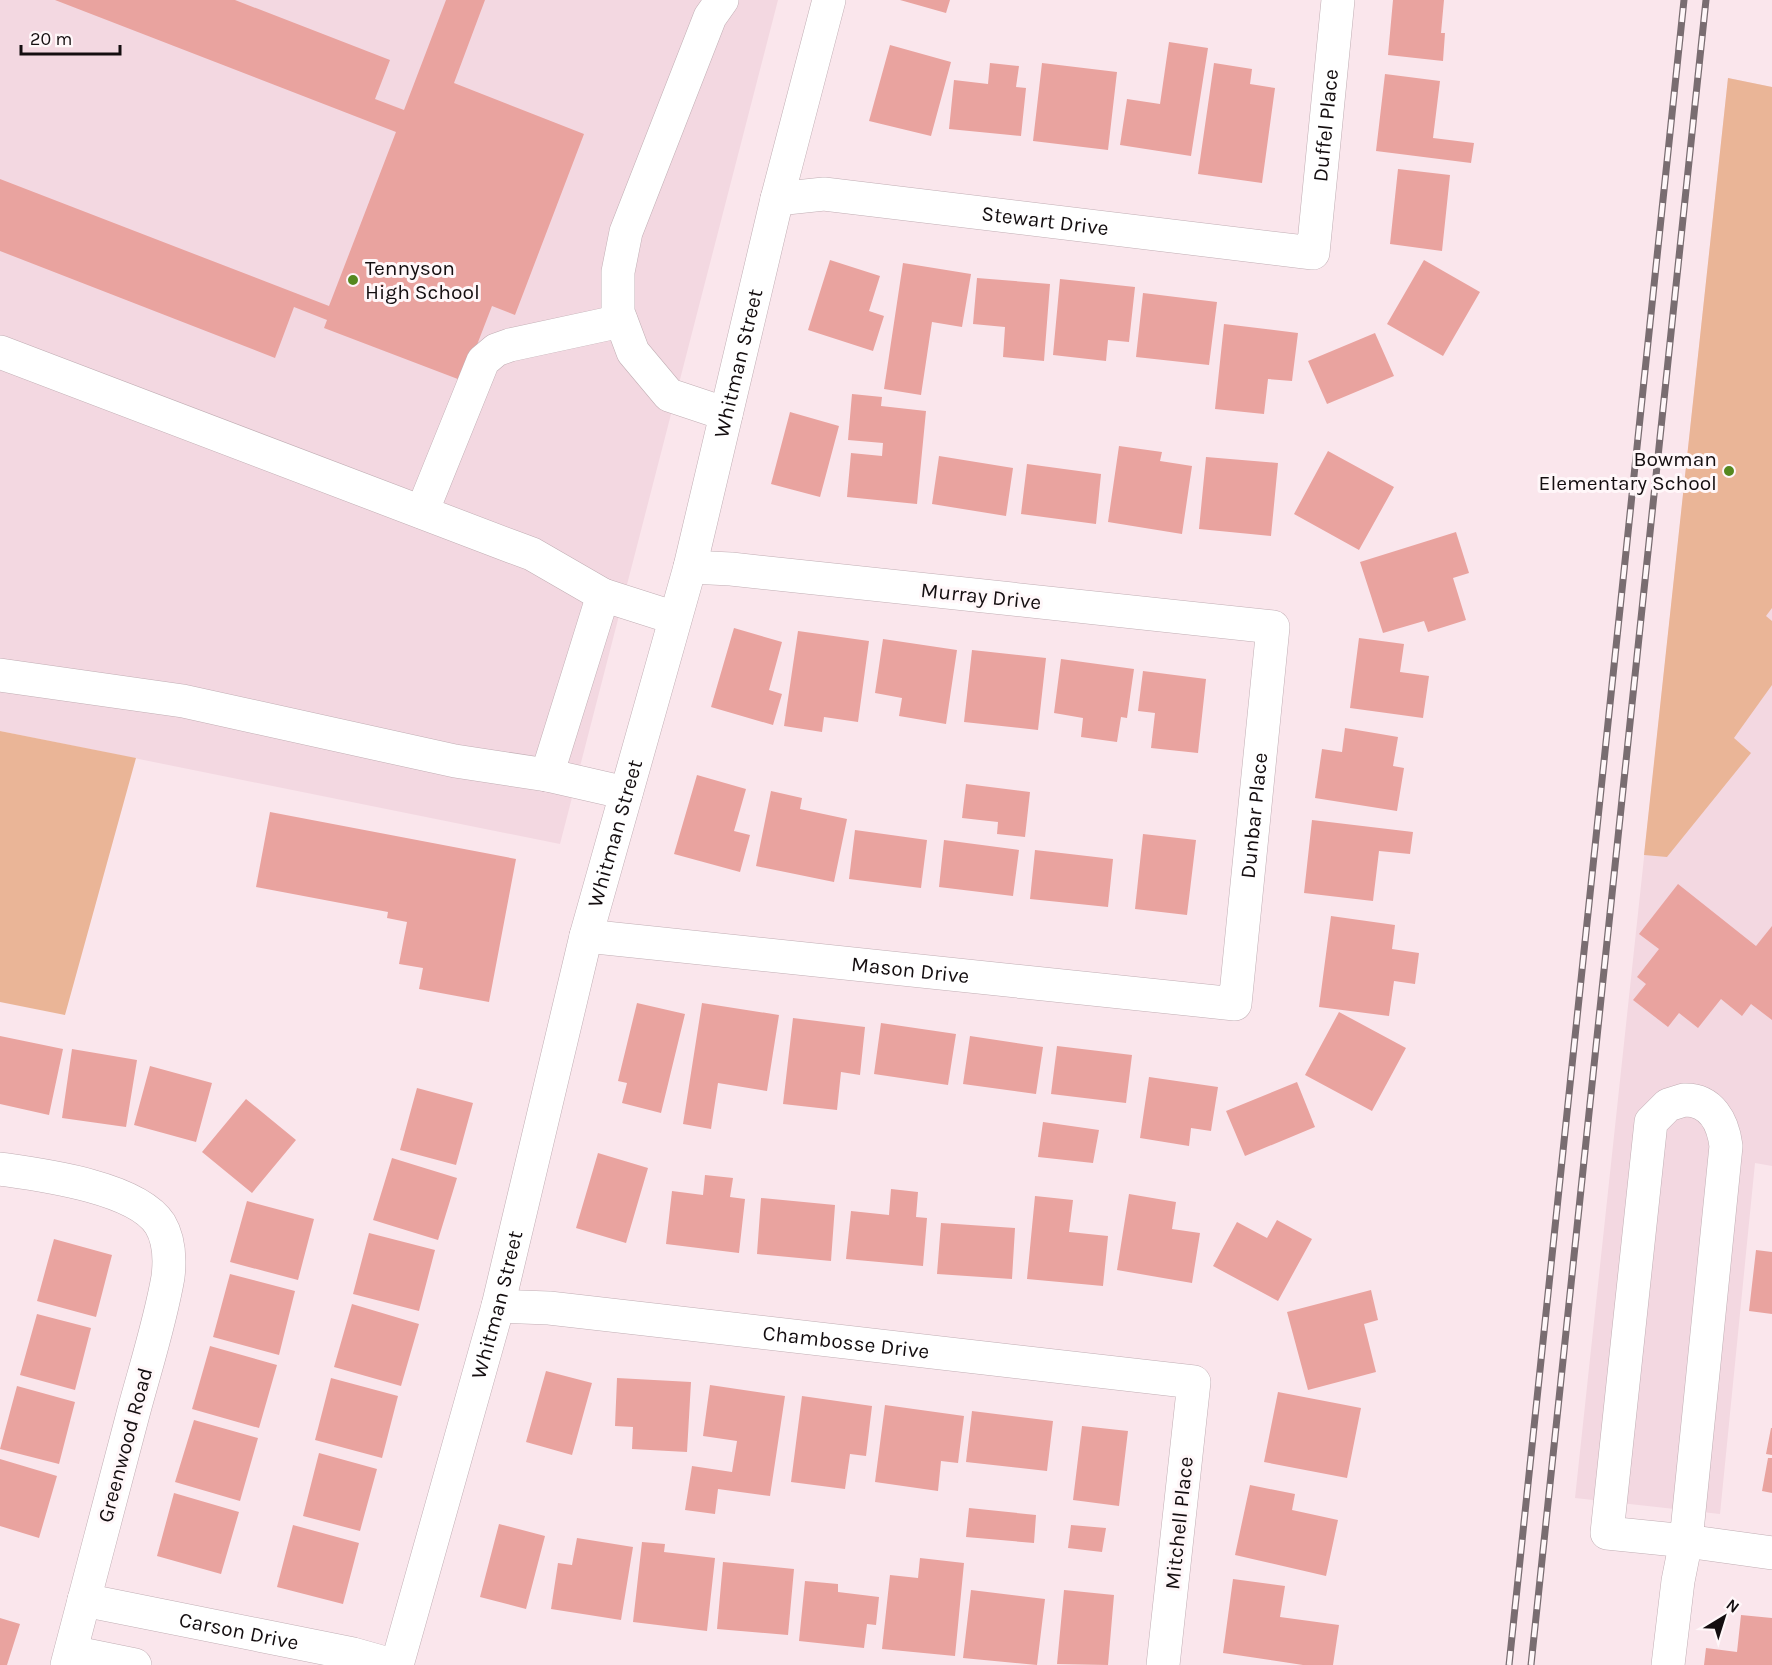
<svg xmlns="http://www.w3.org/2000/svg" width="1772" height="1665" font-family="Karla,sans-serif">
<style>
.built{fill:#f3d8e1}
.green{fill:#eab597}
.building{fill:#e9a39f}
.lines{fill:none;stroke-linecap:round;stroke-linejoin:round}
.minor-casing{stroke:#c1aeb4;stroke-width:34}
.minor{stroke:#fff;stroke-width:33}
.rail-casing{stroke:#796d71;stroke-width:7}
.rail{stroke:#fff7f9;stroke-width:4.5;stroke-dasharray:14;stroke-linecap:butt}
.poi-dot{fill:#55881f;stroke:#fff7f9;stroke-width:2}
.labels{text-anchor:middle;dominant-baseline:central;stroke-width:6;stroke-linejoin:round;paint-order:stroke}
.street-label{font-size:21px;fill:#140e10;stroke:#fff7f9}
.poi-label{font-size:21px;fill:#140e10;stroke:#fff7f9;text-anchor:start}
</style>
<rect width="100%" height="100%" fill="#fae6ec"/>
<!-- built -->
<path class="built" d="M0 0H778L560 844 0 731Z
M1728 78 1772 87V1166L1755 1163 1720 1514 1575 1498Z"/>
<!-- green -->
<path class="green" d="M1728 78 1772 87V608L1766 616 1772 621V685L1734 738 1751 753 1667 857 1644 855Z
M0 731 136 758 65 1015 0 1002Z"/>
<!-- building -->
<path class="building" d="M55 0H235L390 60 375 99 404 110 446 0H485L454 83 584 134 515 315 492 306 463 381 324 328 327 320 294 307 275 358 0 251V179L329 306 396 132Z
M900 0H950L946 13Z
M1393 0H1444L1441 33H1445L1443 61 1388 55Z
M1169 42 1208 48 1191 156 1120 145 1127 99 1160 104Z
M890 45 951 62 931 136 869 121Z
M990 63 1019 66 1016 87 1026 88 1021 136 949 129 954 80 988 84Z
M1042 63 1117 72 1108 150 1033 141Z
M1214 63 1252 69 1250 84 1275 88 1262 183 1198 174Z
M1385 74 1440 81 1433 138 1474 143 1471 163 1376 151Z
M1398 169 1450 175 1442 251 1390 244Z
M830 260 880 276 869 311 884 316 873 351 808 330Z
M1424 260 1480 292 1443 356 1387 324Z
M903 263 971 274 962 327 932 322 921 395 884 389Z
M977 278 1050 284 1044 361 1003 357 1005 327 973 324Z
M1060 279 1135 287 1129 342 1108 340 1106 361 1053 355Z
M1143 293 1217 302 1209 365 1136 357Z
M1224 324 1298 333 1292 381 1268 379 1264 414 1215 409Z
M1375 333 1394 376 1327 404 1308 361Z
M852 394 882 397 881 406 926 411 917 504 847 497 851 453 882 456 883 443 848 440Z
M790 412 839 426 820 497 771 484Z
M1119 446 1162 452 1160 461 1192 466 1182 534 1108 522Z
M1328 451 1394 487 1359 550 1294 514Z
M939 456 1013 468 1006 516 932 504Z
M1206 457 1278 463 1271 536 1199 529Z
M1027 464 1101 474 1096 524 1021 514Z
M1456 532 1469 573 1453 578 1466 620 1428 632 1424 621 1383 633 1360 562Z
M734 628 782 642 769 690 782 694 773 725 711 707Z
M798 631 869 641 858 722 824 717 822 732 784 726Z
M1359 638 1404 644 1400 672 1429 676 1423 718 1350 708Z
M883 639 957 650 946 724 899 716 902 698 875 693Z
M972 650 1046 658 1038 730 964 722Z
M1061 659 1134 669 1127 718 1121 717 1117 742 1081 737 1083 718 1054 713Z
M1143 671 1206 679 1198 753 1151 748 1155 713 1138 711Z
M1345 728 1398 737 1393 766 1404 768 1397 811 1315 798 1322 749 1342 752Z
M697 775 746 789 734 831 750 835 740 872 674 854Z
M966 784 1030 792 1025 837 997 834 998 822 962 818Z
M771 791 802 798 800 809 847 819 834 882 756 866Z
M270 812 516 859 489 1002 419 989 423 968 399 964 407 922 387 918 388 912 256 887Z
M1312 820 1413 832 1410 854 1379 851 1373 901 1304 893Z
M855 830 927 840 921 888 849 879Z
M1143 834 1196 840 1187 915 1135 909Z
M944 840 1019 850 1013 896 939 887Z
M1035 850 1113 859 1108 907 1030 899Z
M1678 884 1756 946 1772 926V1020L1751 1004 1742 1016 1721 999 1698 1028 1679 1013 1668 1027 1633 1000 1646 984 1637 977 1659 949 1639 934Z
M1331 916 1395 925 1392 949 1419 953 1415 984 1394 981 1389 1016 1319 1007Z
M637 1003 685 1014 661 1113 622 1103 627 1083 618 1081Z
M702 1003 779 1015 767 1091 718 1083 711 1129 683 1124Z
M1339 1012 1406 1048 1372 1111 1305 1075Z
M793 1018 865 1027 860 1075 841 1072 837 1110 783 1104Z
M881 1023 956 1034 948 1085 874 1074Z
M0 1036 63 1049 49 1115 0 1104Z
M970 1036 1043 1047 1036 1094 963 1084Z
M1057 1046 1132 1055 1126 1103 1051 1094Z
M72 1049 137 1060 126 1127 62 1118Z
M150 1066 212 1083 196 1142 134 1125Z
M1149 1077 1218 1087 1211 1131 1191 1128 1189 1146 1140 1138Z
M1297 1082 1315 1127 1245 1156 1226 1111Z
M417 1088 473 1103 456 1165 400 1150Z
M246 1099 296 1140 252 1193 202 1152Z
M1043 1122 1099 1130 1093 1163 1038 1157Z
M598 1153 648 1168 626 1243 576 1228Z
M392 1158 457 1178 438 1240 373 1220Z
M705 1175 733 1178 730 1197 745 1199 739 1253 666 1244 672 1191 703 1195Z
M891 1189 918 1192 916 1217 927 1218 923 1266 846 1259 851 1211 889 1215Z
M1129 1194 1176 1202 1172 1229 1200 1233 1192 1283 1117 1270Z
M1035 1196 1073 1200 1069 1232 1108 1236 1103 1286 1027 1279Z
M761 1198 835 1205 831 1261 757 1254Z
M247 1201 314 1219 298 1280 230 1262Z
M1277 1220 1312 1239 1278 1301 1213 1266 1237 1222 1267 1238Z
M941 1223 1015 1228 1012 1279 937 1274Z
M369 1233 435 1250 419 1311 353 1294Z
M54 1239 112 1255 96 1317 37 1301Z
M1756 1250 1772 1252V1314L1749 1311Z
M230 1274 295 1291 279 1355 213 1337Z
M1371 1290 1378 1320 1364 1324 1376 1372 1308 1390 1287 1312Z
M352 1304 419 1324 401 1386 334 1367Z
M37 1314 91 1328 75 1390 20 1375Z
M210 1346 277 1365 259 1428 192 1409Z
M546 1371 592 1383 572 1455 526 1442Z
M331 1378 398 1396 382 1458 315 1440Z
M617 1378 691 1382 687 1452 632 1449 633 1427 615 1426Z
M710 1385 785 1396 770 1496 718 1489 715 1514 685 1510 692 1466 732 1472 737 1441 703 1436Z
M17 1386 75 1402 59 1464 0 1449Z
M1278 1392 1361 1408 1347 1478 1264 1462Z
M802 1396 872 1406 866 1456 850 1454 845 1489 791 1482Z
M885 1405 964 1416 958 1463 941 1461 938 1491 875 1482Z
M972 1411 1053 1421 1047 1471 966 1462Z
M194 1420 258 1438 240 1501 175 1482Z
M1082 1426 1128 1431 1119 1506 1073 1500Z
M1771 1428H1772V1455L1766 1454Z
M319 1453 377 1469 360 1531 303 1516Z
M1768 1458H1772V1493L1762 1491Z
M0 1459 57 1476 39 1538 0 1526Z
M1250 1485 1295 1494 1292 1510 1338 1520 1326 1576 1235 1555Z
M174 1493 239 1512 221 1574 157 1556Z
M969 1508 1036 1515 1034 1543 966 1537Z
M499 1524 545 1536 526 1609 480 1597Z
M293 1525 359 1543 343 1604 277 1587Z
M1071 1525 1106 1528 1102 1552 1068 1548Z
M577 1538 633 1547 621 1620 551 1609 558 1563 572 1565Z
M642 1542 665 1544 664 1552 715 1558 707 1631 633 1622Z
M920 1558 964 1563 955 1656 882 1649 890 1575 918 1578Z
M723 1562 794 1569 788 1635 717 1629Z
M1233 1579 1285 1586 1280 1617 1339 1625 1333 1665H1303L1223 1653Z
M805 1581 838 1584V1592L879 1597 876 1625 867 1624 864 1648 799 1641Z
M971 1590 1045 1599 1037 1665 963 1658Z
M1064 1590 1114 1595 1108 1665 1057 1664Z
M1741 1615 1772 1618V1665H1704L1706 1648 1737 1652Z
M0 1618 20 1624 7 1665H0Z"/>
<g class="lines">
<!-- minor casing -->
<g class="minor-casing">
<g id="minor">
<path d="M722 0 710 17 626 232 618 272V312L633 352 669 395 726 414"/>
<path id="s1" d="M777 199 824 194 1313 253 1338 0"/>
<path d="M0 352 513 547 532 554 603 595 675 618"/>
<path d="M422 512 483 361 496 350 510 345 621 321"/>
<path d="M0 675 183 701 455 761 547 775 626 793"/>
<path d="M547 775 603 595"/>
<path id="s2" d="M586 936 1235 1004 1273 627 731 569 690 567"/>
<path d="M1684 1100C1711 1099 1723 1122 1726 1146L1686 1541 1607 1533 1651 1122 1668 1105Z"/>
<path d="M0 1169C42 1175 136 1187 160 1224 169 1239 170 1260 168 1277 160 1323 145 1369 133 1414 111 1498 89 1581 67 1665"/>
<path id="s3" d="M498 1306 549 1308 1194 1382 1163 1665"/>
<path id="s4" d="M84 1600 353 1654 392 1665"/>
<path d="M71 1652 135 1665"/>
<path id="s5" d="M397 1665 498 1306 586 936 690 567 777 199 829 0"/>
<path d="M1668 1665 1678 1581 1686 1541 1772 1553"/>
</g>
</g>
<!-- minor -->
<use href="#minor" class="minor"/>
<!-- rail casing -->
<g class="rail-casing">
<path id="rail" d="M1509 1665 1684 0
M1531 1665 1706 0"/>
</g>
<!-- rail -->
<use href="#rail" class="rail"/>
</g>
<!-- markers -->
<g class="poi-dot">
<circle cx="353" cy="280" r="6"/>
<circle cx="1729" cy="471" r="6"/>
</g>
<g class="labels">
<!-- street labels -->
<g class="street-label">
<text stroke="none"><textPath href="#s1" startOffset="668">Duffel Place</textPath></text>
<text stroke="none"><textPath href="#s1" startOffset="270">Stewart Drive</textPath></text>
<text stroke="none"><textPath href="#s5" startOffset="1346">Whitman Street</textPath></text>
<text transform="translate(981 596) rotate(6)">Murray Drive</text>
<text stroke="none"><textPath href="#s2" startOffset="842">Dunbar Place</textPath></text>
<text stroke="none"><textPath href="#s5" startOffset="860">Whitman Street</textPath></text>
<text stroke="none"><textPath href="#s2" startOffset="326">Mason Drive</textPath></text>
<text stroke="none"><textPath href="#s5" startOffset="374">Whitman Street</textPath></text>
<text stroke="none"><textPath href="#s3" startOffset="350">Chambosse Drive</textPath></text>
<text transform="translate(125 1445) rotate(-75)">Greenwood Road</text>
<text transform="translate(1179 1523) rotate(-84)">Mitchell Place</text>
<text stroke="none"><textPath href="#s4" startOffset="158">Carson Drive</textPath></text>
</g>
<!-- poi labels -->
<g class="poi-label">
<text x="365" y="268">Tennyson<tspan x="365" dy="24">High School</tspan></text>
<text x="1717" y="459" text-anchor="end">Bowman<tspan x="1717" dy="24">Elementary School</tspan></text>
</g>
</g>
<!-- north arrow -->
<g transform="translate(1724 1617) rotate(38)" stroke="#fff7f9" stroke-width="4.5" paint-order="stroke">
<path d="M0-4.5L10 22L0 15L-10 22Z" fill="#140e10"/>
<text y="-9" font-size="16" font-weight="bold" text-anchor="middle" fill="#140e10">N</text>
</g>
<!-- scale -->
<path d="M21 45v9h99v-9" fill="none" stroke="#140e10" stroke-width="3"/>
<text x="30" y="45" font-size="18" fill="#140e10" stroke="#fff7f9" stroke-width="4.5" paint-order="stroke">20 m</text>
</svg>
